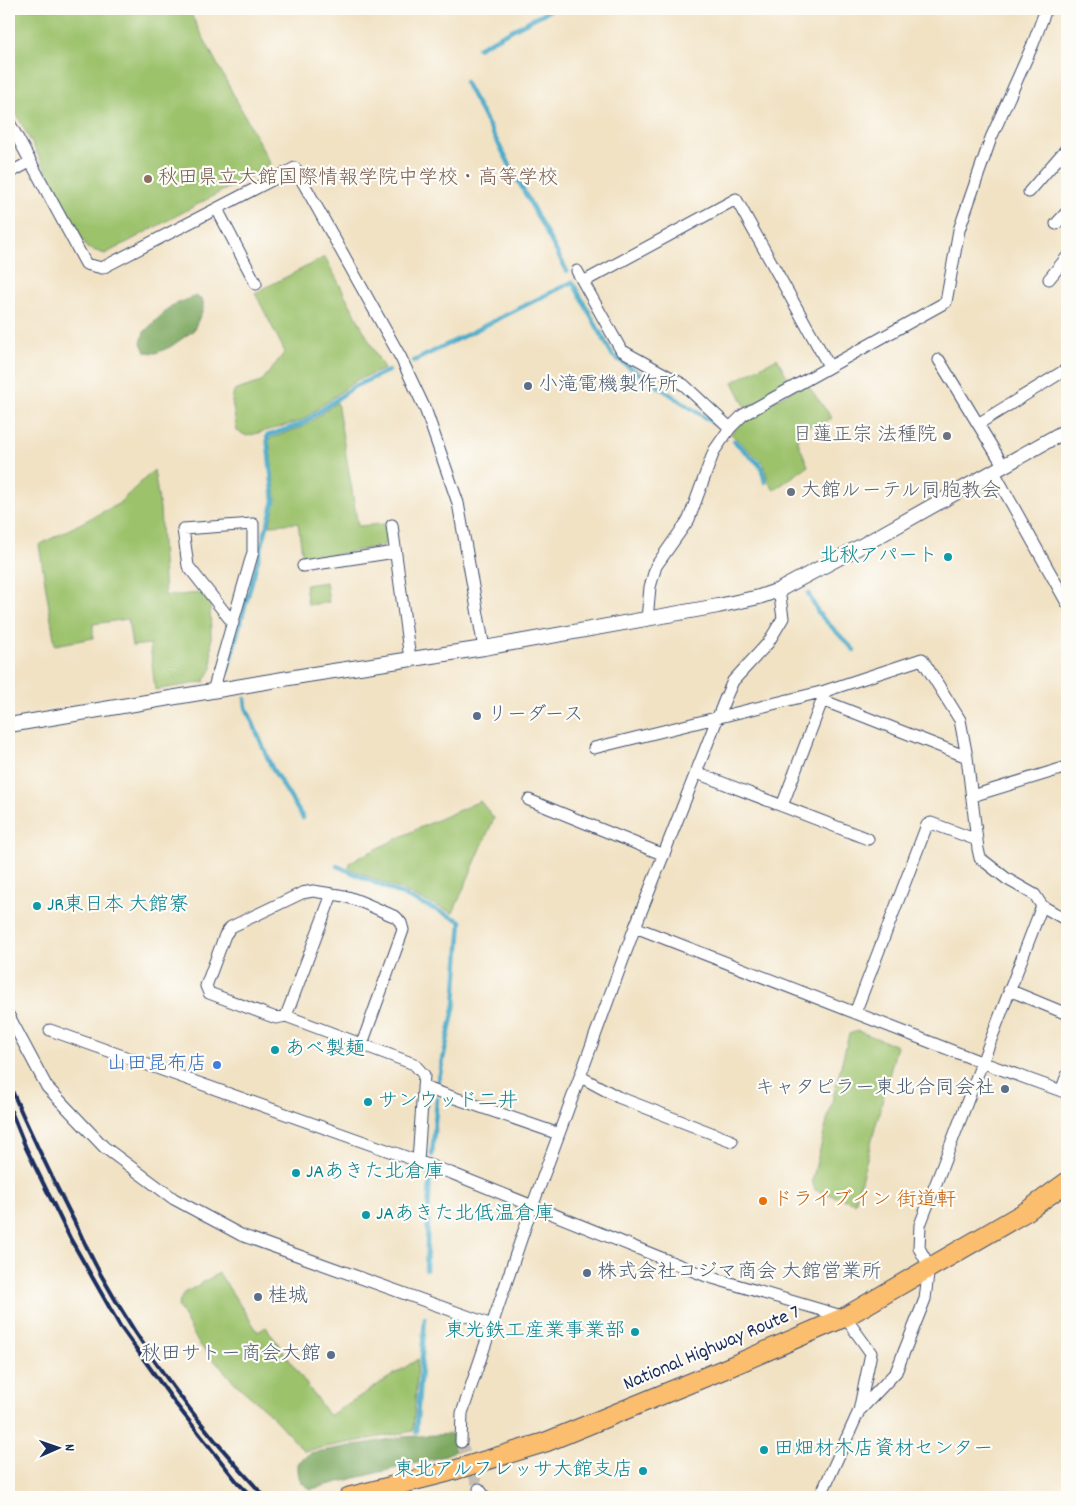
<svg xmlns="http://www.w3.org/2000/svg" width="1076" height="1506" font-family="Dekko,'Klee One',sans-serif">
<style>
.green{fill:#9cc26c;stroke:#5c7865}
.forest{fill:#7da860;stroke:#4c6c5f}
.lines{fill:none;stroke-linecap:round;stroke-linejoin:round}
.stream{stroke:#4aabc9;stroke-width:4.5}
.minor-tunnel{stroke:#c6beb0;stroke-width:11;stroke-dasharray:11 5.5;stroke-linecap:butt}
.minor-casing{stroke:#3b4a6d;stroke-width:13}
.tertiary-casing{stroke:#3b4a6d;stroke-width:16}
.trunk-casing{stroke:#3b4a6d;stroke-width:21}
.minor{stroke:#fff;stroke-width:11}
.tertiary{stroke:#fff;stroke-width:14}
.trunk{stroke:#fbbd6e;stroke-width:19}
.rail{stroke:#1b2f5e;stroke-width:4}
.education-dot{fill:#8d6e63;stroke:#fdfcf7;stroke-width:2}
.service-dot{fill:#5c6f8a;stroke:#fdfcf7;stroke-width:2}
.worship-dot{fill:#6b7280;stroke:#fdfcf7;stroke-width:2}
.culture-dot{fill:#0f9aa8;stroke:#fdfcf7;stroke-width:2}
.shop-dot{fill:#3f7fe0;stroke:#fdfcf7;stroke-width:2}
.food-dot{fill:#e8710a;stroke:#fdfcf7;stroke-width:2}
.labels{text-anchor:middle;dominant-baseline:central;stroke-width:4.5;stroke-linejoin:round;paint-order:stroke}
.education-label{font-size:20px;fill:#785e54;stroke:#fdfcf7;text-anchor:start}
.service-label{font-size:20px;fill:#4e5e75;stroke:#fdfcf7;text-anchor:start}
.worship-label{font-size:20px;fill:#5b616d;stroke:#fdfcf7;text-anchor:end}
.culture-label{font-size:20px;fill:#0d838f;stroke:#fdfcf7;text-anchor:start}
.shop-label{font-size:20px;fill:#366cbe;stroke:#fdfcf7;text-anchor:end}
.food-label{font-size:20px;fill:#c56008;stroke:#fdfcf7;text-anchor:start}
.street-label{font-size:20px;fill:#1b2f5e;stroke:#fdfcf7}
</style>
<rect width="100%" height="100%" fill="#fdfcf7"/>
<filter id="ink" filterUnits="userSpaceOnUse"><feTurbulence type="fractalNoise" baseFrequency=".02" numOctaves="2"/><feDisplacementMap in="SourceGraphic" scale="10" xChannelSelector="R" yChannelSelector="G"/><feConvolveMatrix kernelMatrix="1 2 1 2 8 2 1 2 1" color-interpolation-filters="sRGB"/></filter>
<filter id="wash" filterUnits="userSpaceOnUse"><feTurbulence type="fractalNoise" baseFrequency=".0096" numOctaves="4" result="noise"/><feDisplacementMap in="SourceGraphic" scale="20" xChannelSelector="R" yChannelSelector="G"/><feGaussianBlur stdDeviation="1.12" result="paint"/><feColorMatrix in="noise" values="0 0 0 0 0 0 0 0 0 0 0 0 0 0 0 0 0 1.4 0 .05"/><feComposite in="paint" operator="in"/></filter>
<g filter="url(#wash)">
<rect width="100%" height="100%" fill="#f1e2c4"/>
<!-- green -->
<path class="green" d="M9 9H188L271 165 105 254 87 248 9 100Z
M325 257 384 369 357 380 301 421 247 436 237 431 232 401 234 391 261 382 285 352 255 293Z
M777 358 791 384 746 408 733 382Z
M806 383 832 418 816 427 811 425 797 434 798 442 808 466 774 490 768 482 764 464 731 434 744 418Z
M337 402 358 526 384 524 386 542 383 546 303 560 298 523 270 525 276 499 269 439 305 426Z
M154 470 160 508 165 596 204 593 210 604 212 668 204 682 155 690 150 644 132 646 128 619 93 624V638L55 645 39 545 118 504Z
M326 582 329 602 308 605 305 585Z
M480 801 494 818 453 913 349 868 350 862 419 828Z
M858 1031 897 1046 855 1203 815 1190 812 1181 849 1034Z
M219 1273 258 1332 266 1327 329 1416 418 1359 413 1431 304 1451 268 1412 237 1385 199 1344 178 1306 183 1294Z"/>
<!-- forest -->
<path class="forest" d="M196 296 203 301V310L193 331 170 347 156 353 145 352 141 343 144 332 171 306Z
M452 1434 456 1439 457 1450 441 1457 311 1489C298 1482 298 1477 298 1463L310 1453 403 1437Z"/>
<g class="lines">
<!-- stream -->
<path class="stream" d="M478 48 552 9
M465 82 567 271
M574 285 613 356 716 425
M414 361 572 282
M734 441 761 466 765 482
M808 593 819 614 854 650
M227 672 274 501 267 436 302 424 355 386 388 371
M245 699 246 707 272 768 303 818
M337 866 461 921 455 1004 438 1083
M432 1155 437 1099
M426 1270 430 1172
M416 1432 425 1318"/>
</g>
</g>
<g filter="url(#ink)">
<g class="lines">
<!-- minor-tunnel -->
<path class="minor-tunnel" d="M461 1442 479 1489"/>
<!-- minor casing -->
<g class="minor-casing">
<path id="minor" d="M9 122 86 264 102 268 295 168 401 358 426 411 458 503 484 648
M9 173 30 162
M1029 192 1067 148
M217 209 256 284
M1056 224 1067 212
M577 271 621 350 684 385 730 428
M1049 279 1067 257
M583 282 736 199 829 366
M939 360 1003 465
M978 424 1067 369
M994 472 1067 603
M392 525 410 659
M303 566 395 552
M647 619 650 587 656 566 689 519 714 451 730 428 743 415 946 302 959 230 991 138 1033 44 1046 9
M213 691 253 552V524L183 529 188 566 233 623
M822 700 967 757
M594 748 825 691 922 659 960 720 967 757 978 849 980 858 1007 879 1035 895 1042 906 1063 918 1067 917
M697 773 868 839
M972 796 1067 767
M529 800 664 855
M782 806 825 693
M332 894 313 891 302 893 231 927 225 935 206 986 209 993 276 1018 286 1016 414 1064 424 1075 418 1161
M635 927 981 1062 1067 1093
M1009 990 1067 1014
M855 1013 927 825 931 823 977 840
M9 1016 47 1087 104 1147 174 1199 241 1235 492 1325
M286 1016 332 894C354 896 376 909 396 917L401 923 403 930 362 1044
M50 1030 451 1173 706 1276 845 1317 871 1353 859 1411 820 1497
M581 1077 618 1097 732 1141
M423 1087 559 1134
M1061 1091 1067 1075
M861 1409 896 1372 925 1299 929 1266 919 1248 920 1225 1042 906
M461 1442 462 1413 532 1207 635 927 725 699 733 681 768 643 783 618 779 590
M479 1489 485 1497"/>
</g>
<!-- tertiary casing -->
<g class="tertiary-casing">
<path id="tertiary" d="M9 725 307 675 484 648 718 606 759 597 779 590 863 545 1067 430"/>
</g>
<!-- trunk casing -->
<g class="trunk-casing">
<path id="trunk" d="M349 1497 448 1472 546 1442 727 1368 845 1317 1027 1211 1067 1182"/>
</g>
<!-- minor -->
<use href="#minor" class="minor"/>
<!-- tertiary -->
<use href="#tertiary" class="tertiary"/>
<!-- trunk -->
<use href="#trunk" class="trunk"/>
<!-- rail -->
<path class="rail" d="M9 1084C29 1130 51 1176 74 1221 83 1239 91 1257 101 1275 145 1354 203 1431 265 1497
M9 1106 26 1148 70 1238 120 1326 175 1403 238 1483 252 1497"/>
</g>
</g>
<!-- markers -->
<circle class="education-dot" cx="148" cy="179" r="5"/>
<g class="service-dot">
<circle cx="528" cy="386" r="5"/>
<circle cx="477" cy="716" r="5"/>
<circle cx="1005" cy="1089" r="5"/>
<circle cx="587" cy="1273" r="5"/>
<circle cx="258" cy="1297" r="5"/>
<circle cx="331" cy="1355" r="5"/>
</g>
<g class="worship-dot">
<circle cx="947" cy="436" r="5"/>
<circle cx="791" cy="492" r="5"/>
</g>
<g class="culture-dot">
<circle cx="948" cy="557" r="5"/>
<circle cx="37" cy="906" r="5"/>
<circle cx="275" cy="1050" r="5"/>
<circle cx="368" cy="1102" r="5"/>
<circle cx="296" cy="1173" r="5"/>
<circle cx="366" cy="1215" r="5"/>
<circle cx="635" cy="1332" r="5"/>
<circle cx="764" cy="1450" r="5"/>
<circle cx="643" cy="1471" r="5"/>
</g>
<circle class="shop-dot" cx="217" cy="1065" r="5"/>
<circle class="food-dot" cx="763" cy="1201" r="5"/>
<g class="labels">
<!-- education labels -->
<g class="education-label">
<text x="158" y="179">秋田県立大館国際情報学院中学校・高等学校</text>
</g>
<!-- service labels -->
<g class="service-label">
<text x="538" y="386">小滝電機製作所</text>
<text x="487" y="716">リーダース</text>
<text x="995" y="1089" text-anchor="end">キャタピラー東北合同会社</text>
<text x="597" y="1273">株式会社コジマ商会 大館営業所</text>
<text x="268" y="1297">桂城</text>
<text x="321" y="1355" text-anchor="end">秋田サトー商会大館</text>
</g>
<!-- worship labels -->
<g class="worship-label">
<text x="937" y="436">日蓮正宗 法種院</text>
<text x="801" y="492" text-anchor="start">大館ルーテル同胞教会</text>
</g>
<!-- culture labels -->
<g class="culture-label">
<text x="938" y="557" text-anchor="end">北秋アパート</text>
<text x="47" y="906">JR東日本 大館寮</text>
<text x="285" y="1050">あべ製麺</text>
<text x="378" y="1102">サンウッド二井</text>
<text x="306" y="1173">JAあきた北倉庫</text>
<text x="376" y="1215">JAあきた北低温倉庫</text>
<text x="625" y="1332" text-anchor="end">東光鉄工産業事業部</text>
<text x="774" y="1450">田畑材木店資材センター</text>
<text x="633" y="1471" text-anchor="end">東北アルフレッサ大館支店</text>
</g>
<!-- shop labels -->
<g class="shop-label">
<text x="207" y="1065">山田昆布店</text>
</g>
<!-- food labels -->
<g class="food-label">
<text x="773" y="1201">ドライブイン 街道軒</text>
</g>
<!-- street labels -->
<g class="street-label">
<text transform="translate(712 1349) rotate(-23)">National Highway Route 7</text>
</g>
</g>
<!-- margin -->
<rect width="1076" height="1506" fill="none" stroke="#fdfcf7" stroke-width="30"/>
<!-- north arrow -->
<g transform="translate(58 1448) rotate(88)" stroke="#fdfcf7" stroke-width="4" paint-order="stroke">
<path d="M0-4L9 19L0 12L-9 19Z" fill="#1b2f5e"/>
<text y="-8" font-size="14" font-weight="bold" text-anchor="middle" fill="#1b2f5e">N</text>
</g>
</svg>
